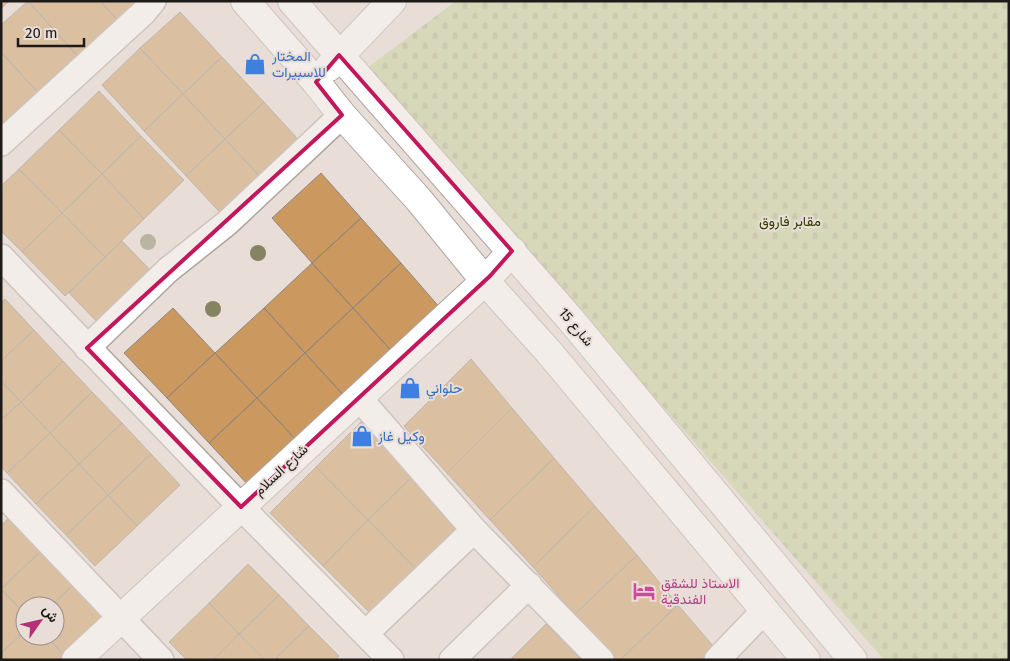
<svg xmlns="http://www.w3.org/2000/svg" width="1010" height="661" font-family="'Fira Sans',Vazirmatn,sans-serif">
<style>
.cemetery{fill:url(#cemetery-stones)}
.building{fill:#cb995f;stroke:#8d867e}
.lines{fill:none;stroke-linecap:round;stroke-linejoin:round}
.minor-casing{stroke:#aea49e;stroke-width:28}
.tertiary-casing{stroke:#aea49e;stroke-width:30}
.minor{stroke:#fff;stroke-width:25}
.tertiary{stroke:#fff;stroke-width:28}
.tree{fill:#848462}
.marked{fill:none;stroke:#c2185b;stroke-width:4;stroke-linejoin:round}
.labels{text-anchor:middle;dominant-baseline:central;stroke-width:4;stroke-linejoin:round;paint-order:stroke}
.shop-label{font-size:14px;fill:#366cbe;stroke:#e8ded7;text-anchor:start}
.park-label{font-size:14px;fill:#333b02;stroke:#e8ded7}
.street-label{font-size:14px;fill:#1d1a17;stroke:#e8ded7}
.hotel-label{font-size:14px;fill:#b23c85;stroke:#e8ded7;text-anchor:start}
</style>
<defs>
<pattern id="cemetery-stones" width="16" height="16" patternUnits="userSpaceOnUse" patternTransform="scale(1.25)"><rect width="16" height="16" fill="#c4d098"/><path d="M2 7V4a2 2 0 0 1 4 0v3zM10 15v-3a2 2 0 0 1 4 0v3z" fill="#a8b282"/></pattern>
</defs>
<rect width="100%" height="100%" fill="#e8ded7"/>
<!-- cemetery -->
<path class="cemetery" d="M456 1H1009V660H884L367 68Z"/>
<!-- building -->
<path class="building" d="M1 1H9L1 9Z
M28 1 83 62 43 98 1 52V25Z
M28 1H100L122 25 83 62Z
M100 1H149L122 25Z
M180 12 222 57 183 94 140 48Z
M140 48 183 94 144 131 102 85Z
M1 52 43 98 1 132Z
M222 57 264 102 225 139 183 94Z
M99 91 141 136 102 174 59 130Z
M183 94 225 139 186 176 144 131Z
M264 102 306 148 267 184 225 139Z
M59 130 102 174 62 213 19 169Z
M141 136 184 180 144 219 102 174Z
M225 139 267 184 228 221 186 176Z
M19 169 62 213 22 252 1 231V186Z
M321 173 361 218 312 263 272 218Z
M102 174 144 219 105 257 62 213Z
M62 213 105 257 65 296 22 252Z
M361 218 401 263 353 308 312 263Z
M122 241 157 277 104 329 69 293Z
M312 263 353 308 305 353 264 308Z
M401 263 441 309 394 354 353 308Z
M5 299 34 330 1 361V302Z
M173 308 215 353 167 398 124 353Z
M264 308 305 353 257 398 215 353Z
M353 308 394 354 346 398 305 353Z
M34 330 63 361 21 402 1 381V361Z
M215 353 257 398 209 443 167 398Z
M305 353 346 398 299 443 257 398Z
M471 359 512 408 447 473 404 426Z
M63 361 92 392 50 433 21 402Z
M1 381 21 402 1 420Z
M92 392 122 423 79 464 50 433Z
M257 398 299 443 251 488 209 443Z
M21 402 50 433 7 473 1 467V420Z
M512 408 554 458 490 520 447 473Z
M361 422 414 475 368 520 316 467Z
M122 423 151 454 108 495 79 464Z
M50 433 79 464 36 504 7 473Z
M151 454 180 485 137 526 108 495Z
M554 458 595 506 533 567 490 520Z
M79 464 108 495 66 535 36 504Z
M316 467 368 520 323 566 270 513Z
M414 475 466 527 420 573 368 520Z
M108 495 137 526 95 566 66 535Z
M595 506 637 555 575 614 533 567Z
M9 518 41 551 1 589V525Z
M368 520 420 573 375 618 323 566Z
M41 551 73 585 51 606H25V614L1 589Z
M637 555 678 605 620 660H617L575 614Z
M248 564 279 595 239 634 209 603Z
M73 585 105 619 65 656 46 636H55V606H51Z
M1 589 25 614V631L1 653Z
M279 595 309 626 274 660H265L239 634Z
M209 603 239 634 213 660H187L169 642Z
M678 605 720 654 713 660H620Z
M546 624 581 660H510Z
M309 626 339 656 336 660H274Z
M25 631V636H46L65 656 62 660H1V653Z
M239 634 265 660H213Z"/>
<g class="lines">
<!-- minor casing -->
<g class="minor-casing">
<path id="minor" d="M1 143 143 13 153 1
M1 257 241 507 391 660
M87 348 168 270 227 223 342 115
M359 398 474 530 601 660
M1 492 161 660
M366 633 474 530
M452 660 529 585
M717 660 765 610"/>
</g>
<!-- tertiary casing -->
<g class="tertiary-casing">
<path id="tertiary" d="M245 1 316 82 342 115 419 200 485 281 548 351 806 660
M292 1 571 320 853 660
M329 67 392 1
M76 660 485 281 512 251"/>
</g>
<!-- minor -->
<use href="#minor" class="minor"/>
<!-- tertiary -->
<use href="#tertiary" class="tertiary"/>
</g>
<!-- trees -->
<g class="tree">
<circle cx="148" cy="242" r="8"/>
<circle cx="258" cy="253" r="8"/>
<circle cx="213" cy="309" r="8"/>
</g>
<!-- marked area -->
<path d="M0 0H1010V661H0ZM339 55 512 251 490 276 241 507 87 348 342 115 316 82Z" fill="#e8ded7" fill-opacity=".55" fill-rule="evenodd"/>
<path class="marked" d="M339 55 512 251 490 276 241 507 87 348 342 115 316 82Z"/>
<!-- icons -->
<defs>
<g id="shop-bare" transform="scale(1.725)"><path d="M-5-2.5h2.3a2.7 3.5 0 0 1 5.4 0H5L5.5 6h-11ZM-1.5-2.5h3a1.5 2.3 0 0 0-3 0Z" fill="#3f7fe0" stroke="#e8ded7" stroke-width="2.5" paint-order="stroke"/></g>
<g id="hotel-bare" transform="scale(1.725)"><path d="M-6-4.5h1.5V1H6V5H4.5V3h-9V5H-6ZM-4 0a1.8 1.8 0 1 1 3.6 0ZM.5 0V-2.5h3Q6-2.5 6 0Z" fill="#d1479c" stroke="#e8ded7" stroke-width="2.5" paint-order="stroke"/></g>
</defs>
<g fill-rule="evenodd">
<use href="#shop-bare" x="255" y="64"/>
<use href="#shop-bare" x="410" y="388"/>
<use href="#shop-bare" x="362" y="436"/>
<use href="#hotel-bare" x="644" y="591"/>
</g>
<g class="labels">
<!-- shop labels -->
<g class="shop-label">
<text x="272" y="56">المختار<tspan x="272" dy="16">للاسبيرات</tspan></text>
<text x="426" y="388">حلواني</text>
<text x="378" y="436">وكيل غاز</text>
</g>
<!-- park labels -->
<g class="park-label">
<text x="790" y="221">مقابر فاروق</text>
</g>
<!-- street labels -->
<g class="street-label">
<text transform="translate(576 327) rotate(50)">شارع 15</text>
<text transform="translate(281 470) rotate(-43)">شارع السلام</text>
</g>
<!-- hotel labels -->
<g class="hotel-label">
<text x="661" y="583">الاستاذ للشقق<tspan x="661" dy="16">الفندقية</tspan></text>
</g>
</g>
<!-- border -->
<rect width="1010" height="661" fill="none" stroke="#1d1a17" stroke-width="5"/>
<!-- north arrow -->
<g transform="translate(40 621) rotate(56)"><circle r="24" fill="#e8ded7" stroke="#97908a"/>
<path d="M0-4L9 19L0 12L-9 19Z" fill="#b43077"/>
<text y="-8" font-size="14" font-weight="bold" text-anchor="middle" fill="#1d1a17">ش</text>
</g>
<!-- scale -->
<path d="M18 38v8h66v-8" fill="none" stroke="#1d1a17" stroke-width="2.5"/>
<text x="25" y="38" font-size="15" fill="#1d1a17" stroke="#e8ded7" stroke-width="4" paint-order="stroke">20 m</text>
</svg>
